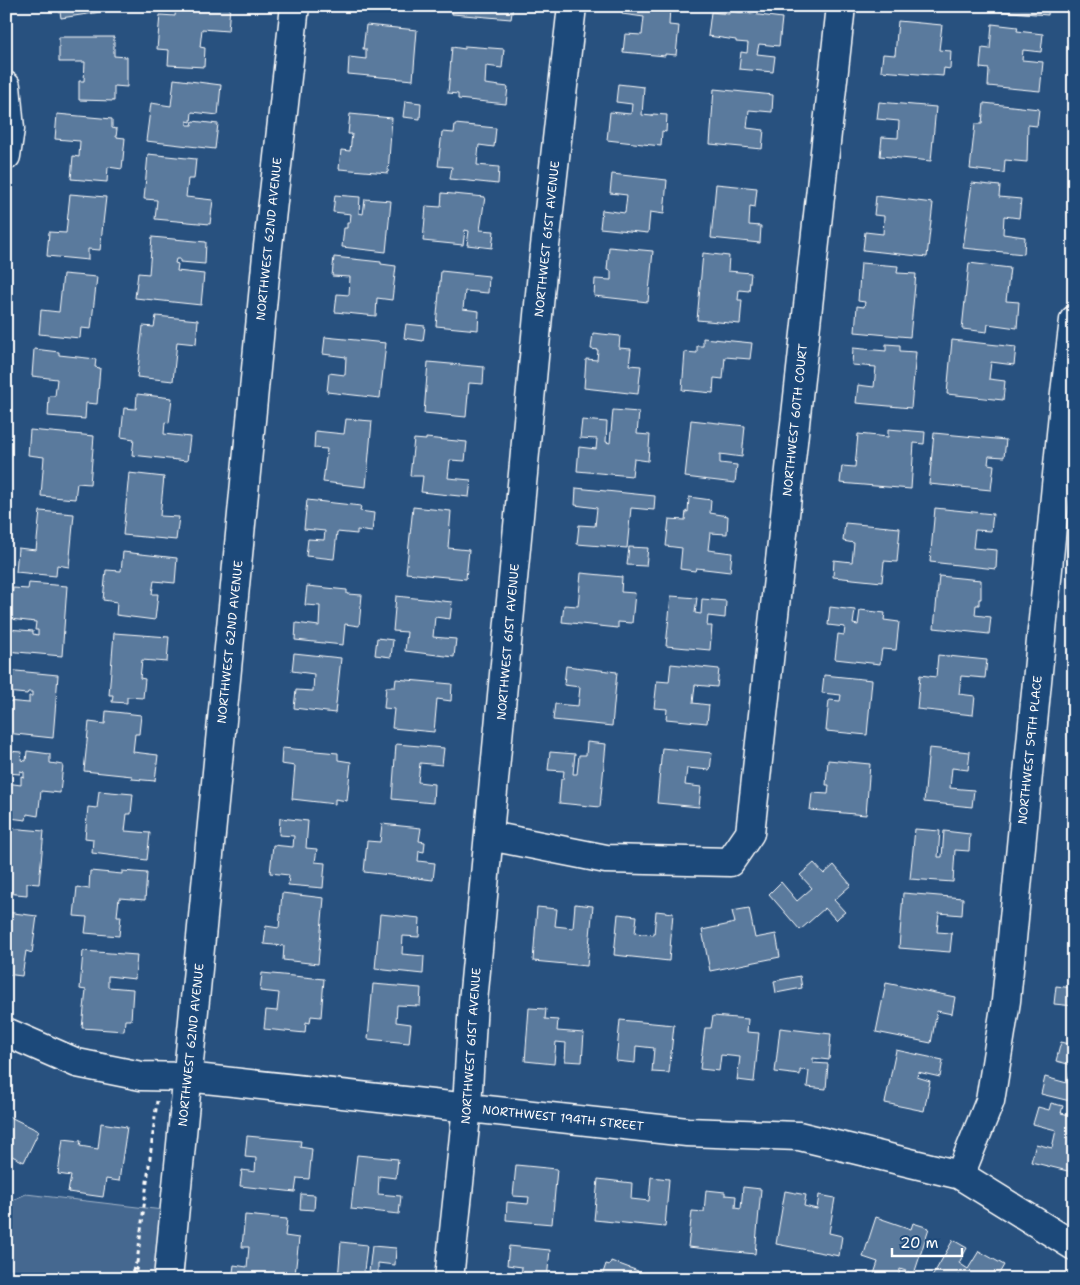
<svg xmlns="http://www.w3.org/2000/svg" width="1080" height="1285" font-family="'Shantell Sans',sans-serif">
<style>
.green{fill:#446890;stroke:#a2b4c8}
.building{fill:#5a7a9d;stroke:#fff}
.lines{fill:none;stroke-linecap:round;stroke-linejoin:round}
.minor-casing{stroke:#fff;stroke-width:31}
.path{stroke:#fff;stroke-width:3;stroke-dasharray:4 4;stroke-linecap:butt}
.minor{stroke:#1f4a7a;stroke-width:28}
.labels{text-anchor:middle;dominant-baseline:central;stroke-width:4.5;stroke-linejoin:round;paint-order:stroke}
.street-label{font-size:12px;fill:#fff;stroke:#1f4a7a}
</style>
<rect width="100%" height="100%" fill="#28517f"/>
<filter id="ink" filterUnits="userSpaceOnUse"><feTurbulence type="fractalNoise" baseFrequency=".02" numOctaves="2"/><feDisplacementMap in="SourceGraphic" scale="10" xChannelSelector="R" yChannelSelector="G"/><feConvolveMatrix kernelMatrix="1 2 1 2 8 2 1 2 1" color-interpolation-filters="sRGB"/></filter>
<g filter="url(#ink)">
<!-- green -->
<path class="green" d="M26 1194 163 1210 156 1279H6V1203Z"/>
<!-- building -->
<path class="building" d="M59 6H126L127 8 61 18Z
M176 6H230L228 31 202 29 200 47 205 48 204 67 168 65 169 50 157 49 160 15 175 16Z
M453 6H513L511 19 452 14Z
M622 6H670L669 25 679 26 676 55 665 54V56L623 52 625 34 642 35 644 17 622 14Z
M1000 6H1049L1048 15 999 11Z
M729 11 782 18 779 46 759 44 757 54 775 56 773 72 739 69 741 52 747 53 748 43 736 42V40L708 36 711 12 729 14Z
M898 21 942 25 939 50 951 51 950 69 944 68 943 76 881 71 883 54 895 55Z
M992 24 1018 27 1017 31 1043 34 1041 52 1023 50 1022 60 1043 62 1040 91 988 86 989 69 980 68 982 48 990 49Z
M366 25 417 30 413 80 348 74 349 57 366 59V49H363Z
M59 37H114V56L127 57V87L114 86V101L79 100V81H84L85 62H59Z
M465 46 504 49 502 68 486 66 485 84 508 87 506 104 458 99V94L448 93 452 47 465 49Z
M174 79 221 85 218 115 192 112 191 122 187 121V125H192L193 121 218 124 215 149 146 141 151 103 171 106Z
M618 84 644 87 642 115 652 116 653 114 667 115 666 132 662 131 661 146 607 140 610 112 631 114 632 104 616 102Z
M714 89 773 95 772 112 749 110 747 128 764 130 762 149 710 144Z
M405 101 421 103 420 119 403 117Z
M879 102 936 107 931 161 880 156 882 137 898 138 899 121 877 119Z
M984 103 1039 109 1037 126 1028 125 1027 162 1005 160 1004 173 970 169 975 124H982Z
M57 114 112 119V128L117 129 116 137 125 138 122 169 108 167 107 182 71 179 73 156 79 157 80 141 55 139Z
M350 114 392 118 388 173 339 169 341 150 350 151 352 134H348Z
M455 124 496 128 494 147 479 145 477 165 499 167 498 184 450 179 452 167 438 166 442 132 454 133Z
M148 154 196 159 194 179H188L186 197 213 200 210 224 155 219 157 200 144 199Z
M612 174 667 180 664 214 650 212 648 233 600 228 602 210 625 213 627 195 610 193Z
M972 183 1000 186 999 197 1021 199 1019 218 1004 216 1003 234 1025 237 1024 254 963 248Z
M716 184 757 188 755 207 750 206 749 225 761 226 760 243 711 238Z
M442 193 485 197 480 230 494 231 492 248 467 245 469 231 465 230 463 245 423 241 426 206 441 207Z
M70 194 106 197 100 250 88 249V260L47 256 49 232 66 233Z
M335 195 360 197 359 213 363 214 365 199 391 201 386 252 342 247 344 228H347V223H350L351 214 333 212Z
M876 196 933 203 927 257 863 250 865 232 883 234 884 216 874 215Z
M152 237 206 242 205 264 180 262V259H176L175 263 178 264 177 271 204 274 201 305 135 298 138 273 149 274Z
M609 247 653 251 648 302 594 296 595 279 611 280V271L607 270Z
M703 253 729 256 728 271 751 273 749 291 739 290 738 300H742L740 324 697 320Z
M334 257 381 262V264L396 266 392 300 377 298 376 316 335 312 337 294 349 295 350 277 332 276Z
M861 263 898 266 897 273 916 274 910 337 855 332 857 306 864 307 865 302 858 301Z
M969 263 1010 268 1006 301 1019 302 1017 328 988 324 987 332 962 329Z
M441 271 489 276 488 293 465 291 463 309 479 311 478 330 436 326Z
M63 274 97 277 91 329 81 328 80 338 39 334 41 310 59 312Z
M156 316 198 320 196 344 177 342 173 381 137 377 143 326 154 327Z
M406 324 425 326 423 341 404 338Z
M593 333 620 336 619 348 631 349 629 365 641 366 638 394 584 388 586 359 597 360 598 350 591 349Z
M325 337 386 343 380 398 327 392 329 373 345 375 346 357 323 354Z
M703 338 752 343 750 359 725 357 723 379 714 378 713 393 682 390 685 352 697 353V346H703Z
M952 340 1016 347 1014 365 991 362 989 379 1005 381 1003 400 947 394Z
M886 344 900 345V351L916 352 911 408 856 403 858 385 874 387 876 367 852 365 853 348 886 351Z
M34 349 59 352V355L96 359 95 367 100 368 97 404 86 403 85 419 48 416 49 396H55L57 379 32 376Z
M428 362 484 367 483 384 469 383 466 417 424 413Z
M137 394 172 398 169 423 165 422 164 434 190 437 187 461 132 455 134 439 121 437 124 408 136 409Z
M613 410 639 412 637 434 650 435 648 461 634 459 632 476 577 471 579 447 596 449 597 439 580 438 582 420 607 422 606 442 610 443Z
M346 419 372 421 366 487 323 482 327 449 314 448 315 431 344 434Z
M691 420 745 426 742 457 720 454V463L737 465 735 483 685 477Z
M888 429 925 432 924 444 914 443 911 489 840 483 842 466 855 467 858 434 888 437Z
M30 430 94 436 90 484 77 483 75 499 41 496 44 457 28 455Z
M934 433 1006 440 1004 457 989 456 988 464 994 465 991 490 929 484Z
M426 438 467 442 465 461 450 460 448 478 471 480 469 497 421 492 423 476H410L414 439 426 440Z
M129 473 164 477 160 516 179 517 176 540 123 535Z
M576 488 655 496 654 510 631 508 627 548 577 544 579 525 595 526 597 508 575 505Z
M689 497 711 500 710 513 728 516 727 534 710 533 708 550 732 553 730 572 696 568 695 571 680 569 682 548 666 546 669 519 685 520 686 511 688 512Z
M307 500 361 506 360 511 374 513 372 532 357 530V534L337 532 334 559 306 556 308 539 324 540 325 531 304 529Z
M413 507 451 511 448 548 469 550 466 579 406 573Z
M935 508 993 514 991 531 975 530 973 548 997 550 996 569 930 562Z
M40 511 74 514 69 567 57 565 56 576 16 572 18 548 36 550Z
M845 523 900 528 897 562 884 561 882 582 833 577 834 560 852 562 854 543 843 541Z
M629 547 648 548 646 566 627 565Z
M123 552 177 558 175 583 154 581 152 594H158L155 620 116 615 117 602 103 600 106 570 121 571Z
M581 573 622 577 621 592 635 593 632 623 618 622V628L562 622 564 605 578 606Z
M939 576 981 580V599H979V605H976L975 615 991 617 989 634 934 628Z
M29 583 67 586 62 656 6 651 7 629 33 631V634L38 635V630H35L36 622 10 619 13 588 28 589Z
M307 586 347 590V594L362 595 359 626 345 624 343 645 295 640 296 623 319 626 320 606 305 605Z
M396 596 452 602 450 619 435 617 433 637 456 639 454 657 405 651 407 632 393 631Z
M671 596 697 598 695 613 701 614 702 599 726 601 725 618 708 616 707 626H712L710 650 666 646Z
M830 607 855 610 853 624 858 625 860 610 885 613 884 620 899 622 896 650 882 649 880 664 835 659 838 634 844 635 845 627 828 625Z
M114 633 169 637 167 662 142 660 140 678 145 679 143 698 127 697V703L112 702 113 695H109Z
M377 638 393 640 391 657 375 655Z
M294 653 341 658 335 713 294 708 296 690 313 691 314 674 292 671Z
M938 655 987 660 985 678 961 676 959 694 975 696 973 715 917 709 920 675 936 677Z
M671 664 719 669 717 687 695 685 693 703 709 705 707 723 666 719 667 709 654 708 657 681 669 682Z
M566 666 617 672 612 726 553 720 555 704 578 706 580 687 564 685Z
M6 670 58 675 53 738 6 733V701L29 703V696H32V692H28L27 694 6 692Z
M824 675 872 680 867 735 826 731 829 700 840 701 841 695 822 693Z
M396 679 452 684 451 701 437 699 434 732 392 728 394 709 384 708 386 687H395Z
M106 711 141 715 139 734H135L133 752 158 755 155 781 132 779V776L84 771 89 722 105 724Z
M587 742 606 744 600 807 559 803 561 779H563L564 771 548 770 550 752 575 754 573 774H577L579 755H586Z
M396 744 444 748 442 765 420 763 418 782 434 784 433 803 392 799Z
M282 748 338 753V760L351 762 347 801 335 799V804L292 799 295 766 281 764Z
M662 748 712 753 710 770 687 768 685 785 701 787 699 807 657 803Z
M929 748 970 752 968 770 952 768 950 788 974 790 972 807 924 802Z
M6 751 22 752 21 760 26 761 27 751 50 754V763L63 765 60 793 41 791 38 816 27 814 26 820 10 818 11 814H6V783L21 785V776L24 777V772L20 771V774L6 773Z
M828 760 870 764 866 815 810 810 812 793 828 794 829 785H826Z
M99 791 133 794 131 814H127L125 831 150 833 147 860 92 853 93 839 85 838 88 807 97 808Z
M280 818 308 821 306 848 317 849 315 862 325 863 323 888 288 885 289 875 270 873 273 845 293 847 294 836 279 835Z
M382 824 421 828 419 841 425 842 424 852 419 851 418 861 435 863 433 880 364 872 367 841 380 842Z
M8 828 44 831 39 884 27 883V895L6 893Z
M915 829 940 831 938 857H942L944 831 970 834 969 851 955 850 953 882 910 879Z
M814 863 824 874 834 865 851 885 834 900 845 912 840 916 836 920 825 908 800 930 769 894 781 882 797 901 812 888 800 875Z
M90 871 122 874V871L147 873 145 900 119 898 117 916H121L119 936 85 933 87 917 74 916 77 887 89 889Z
M1069 872 1074 873V890H1067Z
M282 893 324 898 318 964 283 960 284 946 264 944 266 926 279 928Z
M903 893 963 898 962 915 939 913 937 932 952 933 950 952 899 948Z
M575 904 593 906 587 966 533 961 537 907 557 909 555 926 573 928Z
M749 908 755 938 776 934 780 957 710 971 702 930 735 923 732 911Z
M656 911 673 913 669 961 614 955 618 914 637 916 635 933 654 935Z
M6 912 37 916 32 953 26 951 22 976 6 974Z
M380 914 420 918 419 937 403 936 402 954 424 956 423 974 375 969Z
M83 951 137 955 135 979 108 976V987L133 989 131 1020H125L124 1031 82 1028 86 990 80 989Z
M1071 953H1074V979L1069 978Z
M262 973 324 979 321 1017 311 1016 310 1023 306 1022 305 1033 264 1029 266 1010 277 1011 279 993 260 991Z
M800 976 802 988 776 993 774 981Z
M1074 981V1006L1054 1004 1056 986 1073 988Z
M886 983 955 997 952 1014 937 1011 931 1043 876 1032Z
M373 984 421 988 420 1006 397 1005 396 1022 411 1024 409 1043 368 1039Z
M529 1008 546 1009 545 1019 558 1020 557 1031 584 1033 582 1062 565 1061 566 1043 556 1042 554 1064 525 1061Z
M713 1016 748 1019 747 1032 759 1033 754 1082 737 1080 740 1057 721 1055 719 1071 700 1069 705 1028H711Z
M620 1020 674 1025 669 1073 652 1072 654 1048 636 1046 635 1063 616 1061Z
M780 1028 831 1034 829 1060 813 1058V1063L828 1064 826 1089 807 1087 809 1071 800 1070V1075L775 1072Z
M1061 1042 1074 1045V1102L1041 1094 1045 1077 1067 1083 1072 1065 1056 1061Z
M896 1050 943 1060 940 1077 918 1072 917 1077 930 1081 924 1111 885 1103Z
M1051 1103 1063 1106 1061 1113 1074 1116V1164L1072 1172 1031 1162 1036 1144 1052 1148 1056 1130 1033 1124 1038 1107 1049 1110Z
M6 1115 39 1131 24 1162 6 1153Z
M101 1123 127 1127 119 1181 106 1179 103 1197 68 1192 71 1176 58 1174 63 1139 81 1141 80 1146 98 1149Z
M247 1136 301 1141 300 1147 312 1149 309 1179 297 1178 295 1192 240 1186 242 1170 255 1172 256 1158 245 1157Z
M357 1155 398 1159 396 1178 379 1176 378 1194 401 1196 399 1214 351 1209Z
M516 1165 557 1169 552 1224 506 1220 507 1202 528 1204 529 1197 513 1196Z
M651 1177 669 1179 665 1227 594 1220 598 1179 632 1183 631 1199 649 1201Z
M743 1187 761 1189 755 1254 688 1247 692 1211 704 1212 706 1190 725 1192V1195L736 1196 735 1208 741 1209Z
M785 1191 806 1195 804 1206 817 1209 819 1195 835 1198 829 1233 842 1236 839 1256 776 1244Z
M301 1194 315 1195 314 1210 300 1209Z
M245 1215 287 1219 285 1236 299 1238 295 1275 282 1273 281 1279H232L234 1265 247 1267 249 1247H242Z
M876 1217 911 1229 913 1223 929 1228 914 1274 900 1269 898 1279H890L874 1274 878 1262 863 1257Z
M953 1240 967 1248 959 1263 968 1269 979 1251 1004 1265 996 1279H962L963 1278 958 1275 956 1279H936L932 1277Z
M341 1242 367 1245 364 1271 369 1272 372 1246 396 1248 395 1265 378 1263V1273H381V1279H338Z
M509 1246 550 1250 547 1279H521L522 1267 507 1265Z
M611 1261 638 1271 635 1279H601L606 1264 610 1265Z"/>
<g class="lines">
<!-- minor casing -->
<g class="minor-casing">
<path id="minor" d="M6 86 10 129 6 156
M490 836 606 859 730 862 750 833 841 6
M6 1032 77 1063 141 1076 187 1077 687 1132 799 1136 960 1175 1074 1246
M960 1175 990 1101 1006 1001 1065 393 1074 320
M168 1279 267 255 295 6
M449 1279 467 1107 473 1002 542 273 572 6"/>
</g>
<!-- path -->
<path class="path" d="M129 1279 136 1263
M135 1279 157 1101"/>
<!-- minor -->
<use href="#minor" class="minor"/>
</g>
</g>
<g class="labels">
<!-- street labels -->
<g class="street-label">
<text transform="translate(269 239) rotate(-84)">NORTHWEST 62ND AVENUE</text>
<text transform="translate(547 239) rotate(-84)">NORTHWEST 61ST AVENUE</text>
<text transform="translate(795 420) rotate(-84)">NORTHWEST 60TH COURT</text>
<text transform="translate(230 642) rotate(-84)">NORTHWEST 62ND AVENUE</text>
<text transform="translate(508 642) rotate(-85)">NORTHWEST 61ST AVENUE</text>
<text transform="translate(1030 750) rotate(-84)">NORTHWEST 59TH PLACE</text>
<text transform="translate(191 1045) rotate(-84)">NORTHWEST 62ND AVENUE</text>
<text transform="translate(471 1046) rotate(-86)">NORTHWEST 61ST AVENUE</text>
<text transform="translate(563 1118) rotate(6)">NORTHWEST 194TH STREET</text>
</g>
</g>
<!-- margin -->
<rect width="1080" height="1285" fill="none" stroke="#1f4a7a" stroke-width="25"/>
<rect x="12" y="12" width="1055" height="1260" fill="none" stroke="#fff" stroke-width="2" filter="url(#ink)"/>
<!-- scale -->
<path d="M892 1248v8h70v-8" fill="none" stroke="#ffffff" stroke-width="2.5"/>
<text x="900" y="1248" font-size="15" fill="#ffffff" stroke="#1f4a7a" stroke-width="4" paint-order="stroke">20 m</text>
</svg>
